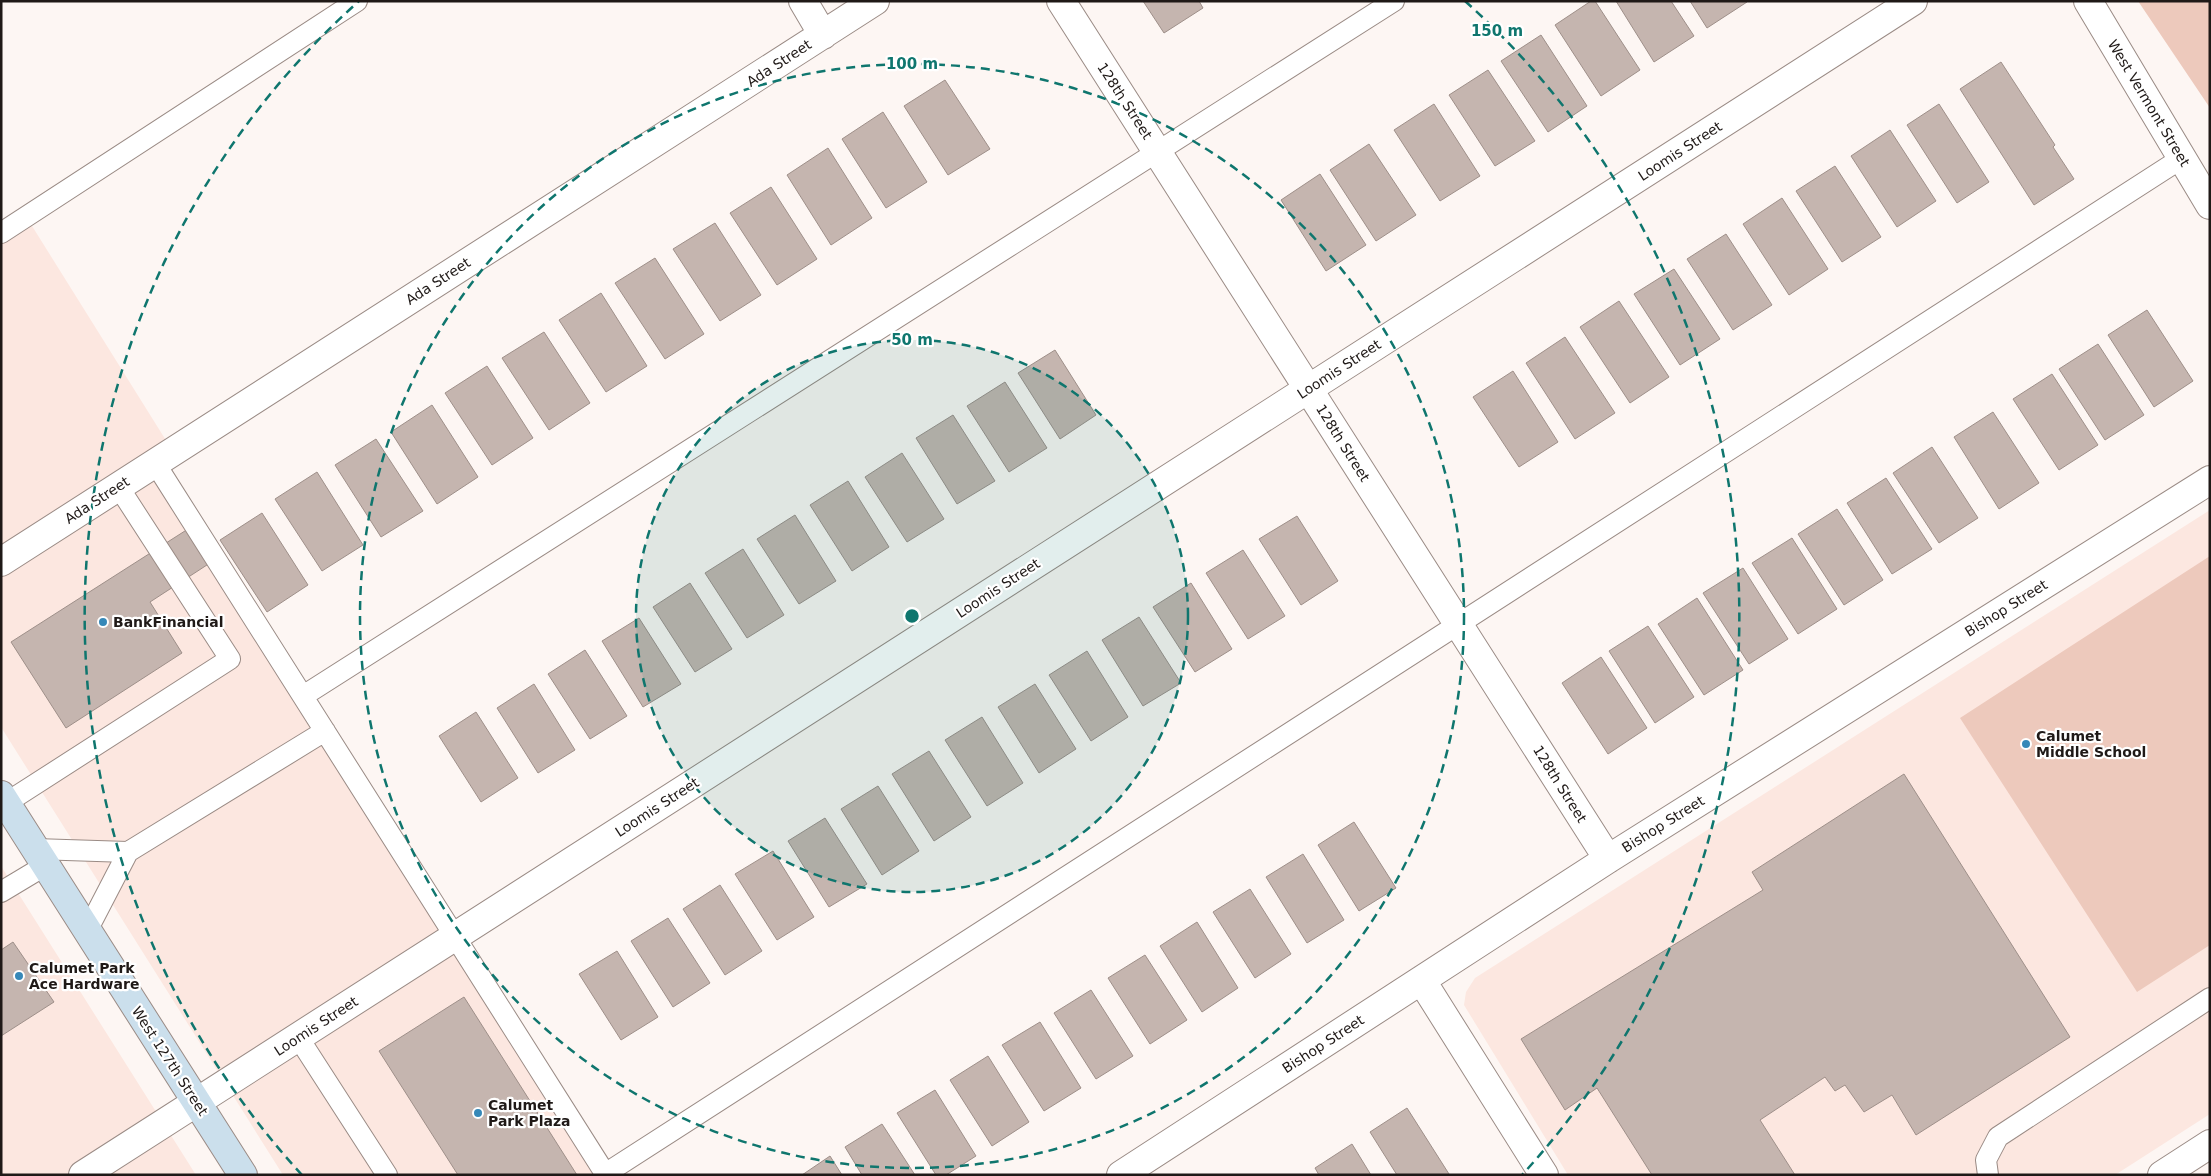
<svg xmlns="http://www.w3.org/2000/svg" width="2211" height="1176" font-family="'DejaVu Sans',sans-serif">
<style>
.built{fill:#fce7e0}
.green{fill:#edc9bc}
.building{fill:#c5b5af;stroke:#9e8f89}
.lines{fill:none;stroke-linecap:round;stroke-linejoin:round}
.service-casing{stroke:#9a8b85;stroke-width:22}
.minor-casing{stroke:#9a8b85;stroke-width:30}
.tertiary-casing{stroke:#9a8b85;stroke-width:30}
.secondary-casing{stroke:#9a8b85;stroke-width:30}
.service{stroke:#fff;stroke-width:20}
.minor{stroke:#fff;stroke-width:28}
.tertiary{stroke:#fff;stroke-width:28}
.secondary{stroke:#cbdfec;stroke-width:28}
.ring{fill:none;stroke:#0f766e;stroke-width:2.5;stroke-dasharray:9 6}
.poi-dot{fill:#3688b8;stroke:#fff;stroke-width:2}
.labels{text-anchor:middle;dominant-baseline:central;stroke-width:4.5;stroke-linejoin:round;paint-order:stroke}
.street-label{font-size:14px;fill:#1f1917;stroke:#fff}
.poi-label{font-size:14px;font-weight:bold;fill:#1f1917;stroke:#fff;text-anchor:start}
.centre{fill:#0f766e;stroke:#fff;stroke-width:2.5}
.ring-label{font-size:15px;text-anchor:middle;font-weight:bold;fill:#0f766e;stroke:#fff;stroke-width:4.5;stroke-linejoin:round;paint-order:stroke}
</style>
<rect width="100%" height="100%" fill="#fdf6f3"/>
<!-- built -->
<path class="built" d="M22 210 167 442 155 455 612 1175H283L1 727V223Z
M2210 510V1114L2115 1175H1568L1464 1005 1466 992 1475 978Z
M1 866 196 1175H1Z"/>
<!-- green -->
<path class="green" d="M2138 1H2210V108Z
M2210 556V945L2137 992 1960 718Z"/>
<!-- building -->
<path class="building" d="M1143 1H1199L1203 8 1164 33Z
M1591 1H1595L1640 70 1601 96 1555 25Z
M1616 1H1671L1694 36 1654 62Z
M1690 1H1746L1747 2 1707 28Z
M1541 35 1587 106 1548 132 1501 61Z
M2001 62 2055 145 2053 147 2074 179 2034 205 1960 89Z
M1488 70 1535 141 1495 166 1449 95Z
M945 80 990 149 948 175 904 106Z
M1434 104 1480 176 1440 201 1394 130Z
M1939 104 1989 182 1957 203 1907 125Z
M883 112 927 182 886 208 842 139Z
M1890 130 1936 201 1897 227 1851 156Z
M1369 144 1416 215 1376 241 1330 170Z
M828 148 872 218 831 245 787 175Z
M1835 166 1881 237 1842 262 1796 191Z
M1320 174 1366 245 1326 271 1281 200Z
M771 187 817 259 777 285 730 213Z
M1782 198 1828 269 1789 295 1743 224Z
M715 223 761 295 720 321 673 249Z
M1726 234 1772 305 1733 330 1687 259Z
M655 258 704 334 665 359 615 283Z
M1674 269 1720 339 1680 365 1634 294Z
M601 293 647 366 606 392 559 320Z
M1619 301 1669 377 1630 403 1580 327Z
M2147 310 2193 381 2154 407 2108 335Z
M544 332 590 403 549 430 502 358Z
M1565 337 1615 413 1575 439 1526 363Z
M2098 344 2144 415 2105 440 2059 369Z
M1055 350 1096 415 1060 439 1018 373Z
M487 366 533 438 492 465 445 393Z
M1513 371 1558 442 1519 467 1473 397Z
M2052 374 2098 445 2059 470 2013 399Z
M1005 382 1047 448 1009 472 967 406Z
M432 405 478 477 437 504 391 432Z
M1993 412 2039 483 1999 509 1954 437Z
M953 415 995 481 957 504 916 438Z
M376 439 423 511 381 537 335 465Z
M1932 447 1978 518 1939 543 1893 473Z
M902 453 944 519 907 542 865 477Z
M317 472 363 545 322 571 275 499Z
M1886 478 1932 549 1892 574 1847 503Z
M848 481 889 547 852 571 810 505Z
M1837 509 1883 580 1844 605 1798 534Z
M262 513 308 585 267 612 220 540Z
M795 515 836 581 799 604 757 539Z
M1297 516 1338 581 1301 605 1259 539Z
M188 529 210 563 150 602 182 653 66 728 11 642Z
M1792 538 1837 609 1798 634 1752 563Z
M743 549 784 615 747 638 705 573Z
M1243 550 1285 616 1248 639 1206 573Z
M1743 568 1788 639 1749 664 1703 593Z
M690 583 732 649 695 672 653 607Z
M1191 583 1232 649 1195 672 1153 607Z
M1697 598 1743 670 1704 695 1658 624Z
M1139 617 1181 683 1143 706 1102 640Z
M639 618 681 684 643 707 602 641Z
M1648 626 1694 697 1655 723 1609 651Z
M585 650 627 716 590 739 548 674Z
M1087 651 1128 717 1091 741 1049 675Z
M1601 657 1647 728 1608 754 1562 683Z
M534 684 575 750 538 773 497 708Z
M1035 684 1076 749 1039 773 998 707Z
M476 712 518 778 481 802 439 736Z
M982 717 1023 783 987 806 945 740Z
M929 751 971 817 934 841 892 774Z
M1904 774 2070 1037 1916 1135 1892 1095 1864 1112 1845 1085 1835 1091 1825 1077 1760 1120 1795 1175H1652L1597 1088 1565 1110 1521 1039 1763 890 1752 872Z
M878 786 919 851 882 875 841 809Z
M825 818 867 884 829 907 788 841Z
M1354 822 1396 888 1359 911 1318 845Z
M773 851 814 917 777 940 735 874Z
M1303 854 1344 920 1307 943 1266 877Z
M720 885 762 951 725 975 683 909Z
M1250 889 1291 954 1255 978 1213 912Z
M668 918 710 983 673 1007 631 941Z
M1197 922 1238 988 1202 1012 1160 946Z
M13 942 54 1002 1 1036V950Z
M617 951 658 1017 621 1040 579 974Z
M1145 955 1187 1020 1150 1044 1108 978Z
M1091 990 1133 1056 1096 1079 1054 1013Z
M464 997 577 1175H458L379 1051Z
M1040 1022 1081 1088 1044 1111 1002 1045Z
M988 1056 1029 1122 992 1146 950 1080Z
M935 1090 976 1156 946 1175H936L897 1113Z
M1407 1108 1449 1174 1448 1175H1397L1370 1132Z
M882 1124 915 1175H862L845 1147Z
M1352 1144 1371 1175H1319L1315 1168Z
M830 1156 842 1175H802Z"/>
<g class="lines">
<!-- service casing -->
<g class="service-casing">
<path id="service" d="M1 233 357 1
M155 463 606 1175
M303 696 1394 1
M6 803 230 659 118 486
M35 849 128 852
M1 892 46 865
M87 931 128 852 325 731
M298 1037 387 1175
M605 1174 2182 158
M1988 1175 1986 1160 1998 1137 2210 998"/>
</g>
<!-- minor casing -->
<g class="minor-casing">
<path id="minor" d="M803 1 823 35
M1061 1 1608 859
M1 562 875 1
M1422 981 1544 1175
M83 1175 1913 1
M1121 1175 1608 859 2210 480
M2162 1175 2210 1144"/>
</g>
<!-- tertiary casing -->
<g class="tertiary-casing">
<path id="tertiary" d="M2088 1 2210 205"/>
</g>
<!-- secondary casing -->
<g class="secondary-casing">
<path id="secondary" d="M1 795 243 1175"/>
</g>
<!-- service -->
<use href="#service" class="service"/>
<!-- minor -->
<use href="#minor" class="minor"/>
<!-- tertiary -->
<use href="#tertiary" class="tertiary"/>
<!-- secondary -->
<use href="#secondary" class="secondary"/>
</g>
<!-- distance rings -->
<circle cx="912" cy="616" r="276" fill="#0f766e" fill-opacity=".12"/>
<g class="ring">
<circle cx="912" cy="616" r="276"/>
<circle cx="912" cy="616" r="552"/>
<path d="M302 1175A827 827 0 0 1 359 1M1465 1A827 827 0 0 1 1522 1175"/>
</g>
<!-- markers -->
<g class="poi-dot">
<circle cx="103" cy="622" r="5"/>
<circle cx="2026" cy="744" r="5"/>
<circle cx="19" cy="976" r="5"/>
<circle cx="478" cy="1113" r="5"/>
</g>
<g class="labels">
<!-- street labels -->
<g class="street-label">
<text transform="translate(779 63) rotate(-33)">Ada Street</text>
<text transform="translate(1125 101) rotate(57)">128th Street</text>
<text transform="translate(2149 103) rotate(59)">West Vermont Street</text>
<text transform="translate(1680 151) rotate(-33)">Loomis Street</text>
<text transform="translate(438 281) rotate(-33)">Ada Street</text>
<text transform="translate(1339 369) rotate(-33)">Loomis Street</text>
<text transform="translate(1343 443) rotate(58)">128th Street</text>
<text transform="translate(97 500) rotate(-33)">Ada Street</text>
<text transform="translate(998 588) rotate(-33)">Loomis Street</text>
<text transform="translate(2006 608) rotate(-32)">Bishop Street</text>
<text transform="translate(1560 784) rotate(58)">128th Street</text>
<text transform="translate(657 807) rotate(-33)">Loomis Street</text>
<text transform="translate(1663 824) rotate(-32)">Bishop Street</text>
<text transform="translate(316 1026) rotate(-33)">Loomis Street</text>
<text transform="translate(1323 1044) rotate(-33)">Bishop Street</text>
<text transform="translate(170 1061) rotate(57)">West 127th Street</text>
</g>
<!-- poi labels -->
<g class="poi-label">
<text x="113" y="622">BankFinancial</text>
<text x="2036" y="736">Calumet<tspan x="2036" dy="16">Middle School</tspan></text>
<text x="29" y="968">Calumet Park<tspan x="29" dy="16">Ace Hardware</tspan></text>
<text x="488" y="1105">Calumet<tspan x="488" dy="16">Park Plaza</tspan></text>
</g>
</g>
<circle cx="912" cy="616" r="8" class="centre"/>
<g class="ring-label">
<text x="1497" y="36">150 m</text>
<text x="912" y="69">100 m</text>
<text x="912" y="345">50 m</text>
</g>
<!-- border -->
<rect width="2211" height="1176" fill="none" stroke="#1f1917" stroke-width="5"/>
</svg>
